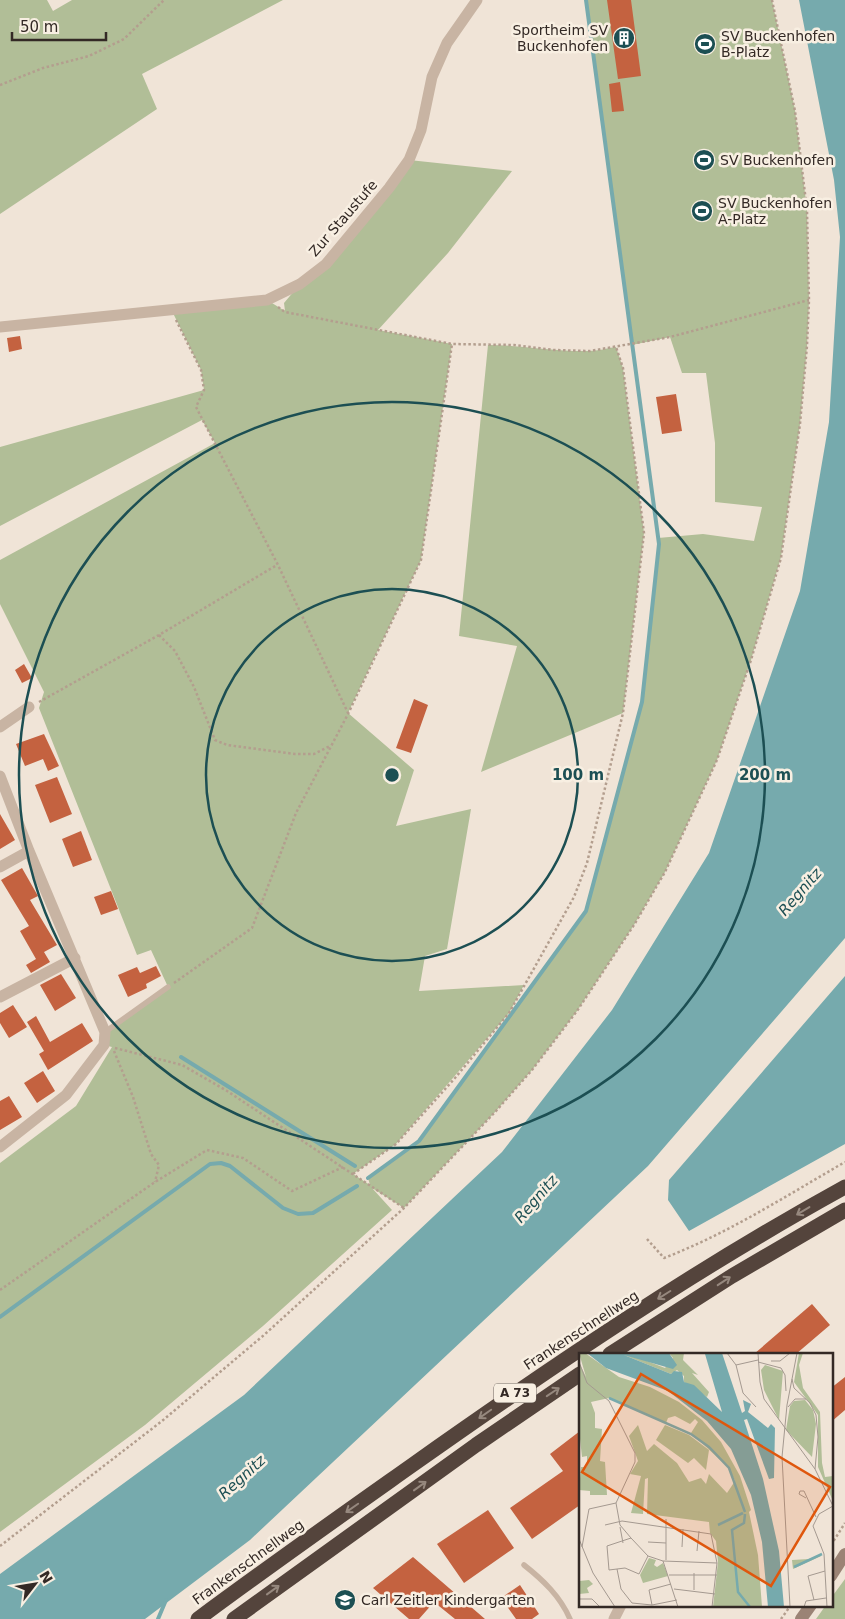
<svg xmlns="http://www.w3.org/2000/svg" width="845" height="1619" font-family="'DejaVu Sans',sans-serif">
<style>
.green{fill:#b1be97}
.water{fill:#76aaad}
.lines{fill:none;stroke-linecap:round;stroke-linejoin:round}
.stream{stroke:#76aaad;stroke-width:4}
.building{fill:#c46240}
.path{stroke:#b39e8e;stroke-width:2.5;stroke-dasharray:2.5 2.5;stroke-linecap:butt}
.lane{stroke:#c8b4a3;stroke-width:5.5}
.street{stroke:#c8b4a3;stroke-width:11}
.secondary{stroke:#9b8375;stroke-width:12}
.highway{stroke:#54443c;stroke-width:15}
.oneway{stroke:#96887e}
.ring{fill:none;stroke:#1c4f53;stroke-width:2.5}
.labels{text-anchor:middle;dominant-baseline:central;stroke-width:5;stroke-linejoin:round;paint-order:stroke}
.shield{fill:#f8efe2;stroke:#6e645e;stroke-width:1}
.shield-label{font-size:12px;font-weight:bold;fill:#332925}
.poi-label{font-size:14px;fill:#332925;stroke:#f8efe2;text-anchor:start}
.street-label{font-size:14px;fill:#332925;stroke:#f8efe2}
.water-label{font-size:15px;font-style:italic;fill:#1c4f53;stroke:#f8efe2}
.inset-river{fill:none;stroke:#76aaad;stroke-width:2.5}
.inset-road{fill:none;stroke:#a49990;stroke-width:1}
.view{fill:#df570d;fill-opacity:0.15;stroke:#df570d;stroke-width:2.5}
.inset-edge{fill:none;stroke:#332925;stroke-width:2.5}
.centre{fill:#1c4f53;stroke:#f8efe2;stroke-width:2.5}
.ring-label{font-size:15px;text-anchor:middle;font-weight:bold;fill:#1c4f53;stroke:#f8efe2;stroke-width:5;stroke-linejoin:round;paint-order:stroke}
</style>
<rect width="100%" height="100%" fill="#f0e4d7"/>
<!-- green -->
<path class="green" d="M0 0H47L53 11 72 0H283L142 74 157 109 0 214Z
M585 0H772L795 110 807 210 809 300 807 346 800 424 781 557 751 660 717 760 665 872 634 925 577 1011 532 1070 496 1111 404 1208 372 1188 392 1210 263 1326 145 1425 0 1532V1163L76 1106 112 1047 104 1045 105 1032 168 987 151 950 137 955 39 708 44 692 0 604V560L215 443 202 420 0 526V447L204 390 201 370 171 309 267 300 285 311 284 303 300 284 326 264 409 160 512 171 448 253 378 330 452 344 421 560 348 713 414 770 396 826 471 809 447 949 425 956 419 991 524 985 509 1013 396 1144 353 1174 370 1185 368 1178 419 1141 586 911 642 702 659 544 658 538 703 534 754 541 762 507 715 502V443L706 373H682L670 337 632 345Z
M488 345C522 345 555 352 589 351 598 351 607 348 616 347L623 368 644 533 623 713 481 772 517 646 459 636Z
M845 1579V1619H816L826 1605H831V1598Z"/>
<!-- water -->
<path class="water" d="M799 0H845V938L648 1166 250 1540 145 1619H0V1574L244 1395 502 1152 612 1010 709 853 800 591 829 422 840 237 834 180Z
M845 976V1144L689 1231 668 1200 669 1180Z"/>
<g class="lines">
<!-- stream -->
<path class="stream" d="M181 1057 355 1166
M368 1178 419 1141 586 911 642 702 659 544 586 0
M0 1317 210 1164 221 1163 230 1166 283 1208 298 1214 313 1213 357 1186
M158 1619 166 1600"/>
</g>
<!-- building -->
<path class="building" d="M607 0H631L641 76 618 79Z
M620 82 624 111 612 112 609 84Z
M20 336 22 349 9 352 7 338Z
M676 394 682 431 662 434 656 397Z
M24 664 32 678 22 683 15 670Z
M414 699 428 705 411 753 396 748Z
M44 734 59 766 48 771 43 759 25 766 16 744Z
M57 777 72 814 50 823 35 785Z
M0 814 15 840 0 849Z
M81 831 92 860 73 867 62 839Z
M22 868 38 896 30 900 57 945 44 952 50 962 31 973 26 965 36 959 20 931 29 926 1 880Z
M111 891 118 909 101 915 94 897Z
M156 966 161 976 146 984 147 988 128 997 118 975 137 967 140 973Z
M61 974 76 998 55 1011 40 985Z
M13 1005 27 1027 9 1038 0 1023V1013Z
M36 1016 50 1042 82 1023 93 1041 48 1070 39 1054 44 1051 27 1022Z
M43 1071 55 1091 37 1103 24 1083Z
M9 1096 22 1117 0 1130V1101Z
M812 1304 830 1325 796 1354H754Z
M845 1377V1410L831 1422V1388Z
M580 1431V1505L532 1539 510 1508 563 1471 550 1454Z
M488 1510 514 1548 464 1583 437 1544Z
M413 1557 485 1619H455L434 1602 419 1619H409L373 1588Z
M520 1585 539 1614 532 1619H516L501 1598Z"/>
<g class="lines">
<!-- path -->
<path class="path" d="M0 85 43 68 89 56 124 39 164 0
M278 307 285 312 452 344 514 345 554 350 590 351 670 337 809 300
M176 320 201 370 204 390 196 407 278 565 348 713
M159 635 175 651 194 687 215 740 227 745 295 754H314L330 746
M39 702 159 635 277 565
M174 983 252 928 296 813 348 714 421 560 452 344
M115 1048 182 1065 227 1091 404 1208
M114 1051 133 1097 151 1154 159 1165 155 1182
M353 1174 396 1144 455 1078 509 1013 574 897 587 863 623 713 644 533 623 368 616 347
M647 1239 664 1258C727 1234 786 1196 845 1162
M0 1290 155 1182 207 1150 243 1158 292 1191 343 1167
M831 1545 845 1523
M0 1546 162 1421 264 1335 404 1208 496 1111 532 1070 577 1011 634 925 665 872 717 760 751 660 781 558 800 424 807 346 809 300 807 210 795 111 772 0
M781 1619 791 1605"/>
<!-- lane -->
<path class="lane" d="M105 1032 168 987
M524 1565C543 1580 560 1596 570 1619"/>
<!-- street -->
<path class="street" d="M0 327 267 300 300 284 326 264 389 188 409 160 421 130 432 77 447 43 477 0
M0 727 29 707
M0 776 29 851 105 1032 104 1045 66 1095 0 1147
M0 867 29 851
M0 997 75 958
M614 1619 621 1605"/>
<!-- secondary -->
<path class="secondary" d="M831 1576 845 1554
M801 1619 811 1605"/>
<!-- highway -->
<path class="highway" d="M610 1354 732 1276 845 1210
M198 1619C268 1567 339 1517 411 1466 551 1367 694 1270 845 1187
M234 1619 476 1445 580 1374"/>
</g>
<!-- one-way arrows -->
<defs><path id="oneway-shaft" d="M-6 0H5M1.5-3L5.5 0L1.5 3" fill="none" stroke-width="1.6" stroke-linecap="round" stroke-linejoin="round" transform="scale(1.25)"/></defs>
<g class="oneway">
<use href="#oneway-shaft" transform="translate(803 1211) rotate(149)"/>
<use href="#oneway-shaft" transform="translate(724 1281) rotate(-33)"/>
<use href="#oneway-shaft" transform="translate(664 1295) rotate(148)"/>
<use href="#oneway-shaft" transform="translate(553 1392) rotate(-34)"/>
<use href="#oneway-shaft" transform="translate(485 1414) rotate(145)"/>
<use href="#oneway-shaft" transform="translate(420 1486) rotate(-36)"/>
<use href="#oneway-shaft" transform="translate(352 1508) rotate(145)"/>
<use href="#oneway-shaft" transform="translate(273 1590) rotate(-36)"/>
</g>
<!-- distance rings -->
<g class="ring">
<circle cx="392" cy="775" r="186"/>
<circle cx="392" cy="775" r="373"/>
</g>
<!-- icons -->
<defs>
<g id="building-disc" transform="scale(1.125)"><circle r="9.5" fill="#1c4f53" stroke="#f8efe2"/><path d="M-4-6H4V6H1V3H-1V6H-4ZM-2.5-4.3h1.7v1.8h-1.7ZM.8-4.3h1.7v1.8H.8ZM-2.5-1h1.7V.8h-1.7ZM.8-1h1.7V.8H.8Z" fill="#fff"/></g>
<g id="stadium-disc" transform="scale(1.125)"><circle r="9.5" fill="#1c4f53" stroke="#f8efe2"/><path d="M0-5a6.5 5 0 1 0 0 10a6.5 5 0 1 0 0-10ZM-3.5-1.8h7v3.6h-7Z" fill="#fff"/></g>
<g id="school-disc" transform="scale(1.125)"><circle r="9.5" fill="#1c4f53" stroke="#f8efe2"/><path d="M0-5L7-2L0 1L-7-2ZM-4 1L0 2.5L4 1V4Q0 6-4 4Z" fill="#fff"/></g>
</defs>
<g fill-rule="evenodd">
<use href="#building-disc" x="624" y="38"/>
<use href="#stadium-disc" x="705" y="44"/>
<use href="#stadium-disc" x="704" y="160"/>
<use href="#stadium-disc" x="702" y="211"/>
<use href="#school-disc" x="345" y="1600"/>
</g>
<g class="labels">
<!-- shield labels -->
<rect class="shield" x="494" y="1383.5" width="42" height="19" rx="4"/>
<g class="shield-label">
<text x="515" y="1393">A 73</text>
</g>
<!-- poi labels -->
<g class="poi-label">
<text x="608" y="30" text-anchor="end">Sportheim SV<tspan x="608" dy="16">Buckenhofen</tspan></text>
<text x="721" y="36">SV Buckenhofen<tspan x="721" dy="16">B-Platz</tspan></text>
<text x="720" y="160">SV Buckenhofen</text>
<text x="718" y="203">SV Buckenhofen<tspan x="718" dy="16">A-Platz</tspan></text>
<text x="361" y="1600">Carl Zeitler Kindergarten</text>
</g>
<!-- street labels -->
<g class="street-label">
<text transform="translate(343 218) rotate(-49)">Zur Staustufe</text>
<text transform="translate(581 1330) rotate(-33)">Frankenschnellweg</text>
<text transform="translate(248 1562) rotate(-36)">Frankenschnellweg</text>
</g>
<!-- water labels -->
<g class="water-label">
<text transform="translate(800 892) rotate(-49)">Regnitz</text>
<text transform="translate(536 1199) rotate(-49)">Regnitz</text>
<text transform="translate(242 1477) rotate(-42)">Regnitz</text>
</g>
</g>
<!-- overview -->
<g transform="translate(579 1353)">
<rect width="254" height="254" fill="#f0e4d7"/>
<path d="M0 0H6L40 24 71 34 100 49 123 67 142 89 161 123 172 157 170 159 179 202 183 254H134L139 209 137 188 131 180 130 169 68 161 69 125 66 126 64 161 52 160 62 123 51 121 59 108 50 83 59 72 68 98 75 91 98 110 110 129 122 125 127 131 130 121 148 140 156 128 150 115 112 80 119 69 116 66 111 71 96 63 89 65 87 70 30 45 12 49 16 60V75L23 76 21 108 26 109 28 142H11V138L0 137 2 114H8V103L3 104 0 77V9L7 24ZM47 0 86 15 94 5 90 0H105L104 7 119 22 113 20 130 39 128 44 105 29V23L98 17 92 21 45 2ZM220 0H243H224L220 12 224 35 241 59 243 110 246 124 254 123V148L239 114V62L215 29ZM186 12 204 18 200 67 185 37 182 17ZM226 47 234 57 237 71 233 104 207 77 211 53 215 48ZM86 72 110 82 130 97 127 117 115 105 109 110 77 87ZM242 201V203L214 216 213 207 230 206ZM70 205 77 207 75 212 78 214 84 210 89 223 64 230 61 222ZM10 227 14 231 8 235 10 240 0 241V228Z" fill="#b1be97"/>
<path d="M8 0H90L98 12 94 16 45 2 92 21 95 18 103 19 105 29 115 32 143 59 126 1 143 0 163 60 166 58 164 47 172 51 169 59 189 75 192 71 196 75 195 125 190 126 168 66 165 67 184 126 200 198 205 254H189L183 189 172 142 152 96 128 68 89 38 27 15Z" fill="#76aaad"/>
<path class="inset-river" d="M30 45 112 81 130 94 150 115 166 159M166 161 165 170 153 177 159 239 171 254M139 172 164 160M215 214 243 201"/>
<path class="inset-road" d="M148 0 157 12 179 7M179 0 181 29 185 46 236 116 254 153M192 8H201L211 0M0 9 8 30 30 48 56 100V109L37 150M179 9 202 15 206 22 207 38M157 12 164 40 177 54M213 26 215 35 231 50 237 62 239 84 236 116M209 54 216 46H227M227 145 220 141 221 138H225L237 164M37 150 41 172 52 185 69 203 84 208 99 254M26 172 43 168 132 181 138 210 133 254M41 174 44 190M52 185 28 193 30 217 46 215 60 221 69 203M0 186 14 220 36 254M69 189 87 190M3 194 10 156 37 150M103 194 104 176M118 198 120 178M87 207V166M84 208 138 210M38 216 42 236 53 250 73 252M115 220V237M90 222H138M92 231 70 237 73 252 98 247M95 236 136 241M0 246H13L21 254M235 247 229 223 246 218M211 254 203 104 208 52 218 0M225 254 227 248 247 245M248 254 245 201 234 173 240 161 254 153"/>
<path class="view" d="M62 21 251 134 192 233 3 119Z"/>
<rect width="254" height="254" class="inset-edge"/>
</g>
<circle cx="392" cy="775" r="8" class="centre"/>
<g class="ring-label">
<text x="578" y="780">100 m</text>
<text x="765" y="780">200 m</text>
</g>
<!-- north arrow -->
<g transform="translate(35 1584) rotate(59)" stroke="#f8efe2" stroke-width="4" paint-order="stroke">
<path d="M0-4L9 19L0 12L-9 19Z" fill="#332925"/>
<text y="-8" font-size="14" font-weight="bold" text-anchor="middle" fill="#332925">N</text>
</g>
<!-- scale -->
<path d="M12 32v8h94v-8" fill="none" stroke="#332925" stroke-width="2.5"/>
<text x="20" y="32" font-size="15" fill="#332925" stroke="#f8efe2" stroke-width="4" paint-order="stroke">50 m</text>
</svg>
